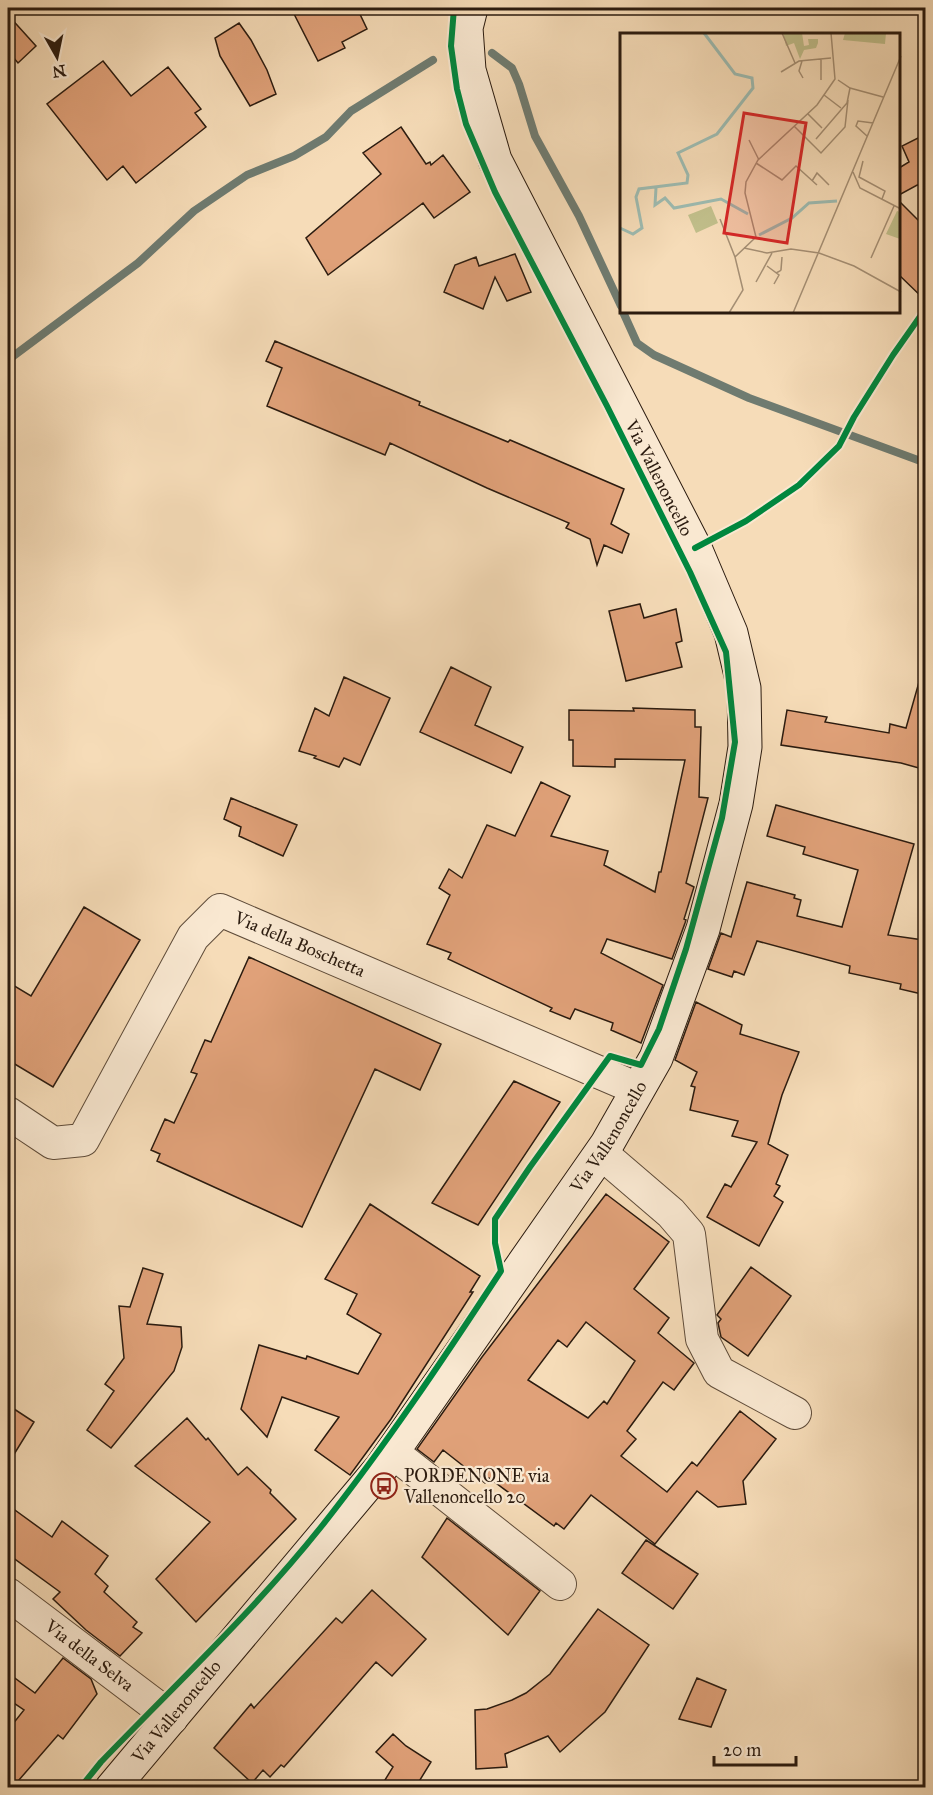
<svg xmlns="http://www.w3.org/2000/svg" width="933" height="1795" font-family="'IM FELL Great Primer',serif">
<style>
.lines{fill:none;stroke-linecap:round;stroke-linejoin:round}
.stream{stroke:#6f7b70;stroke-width:8}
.building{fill:#e0a179;stroke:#2b1b0f;stroke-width:1.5;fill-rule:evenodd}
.street-casing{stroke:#5e4b39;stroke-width:34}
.secondary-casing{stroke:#2b1b0f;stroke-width:35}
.street{stroke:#f9e8d1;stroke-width:32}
.secondary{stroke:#f9e8d1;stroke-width:33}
.cycleway-casing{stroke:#f9e8d1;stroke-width:10}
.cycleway{stroke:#00873e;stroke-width:6}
.labels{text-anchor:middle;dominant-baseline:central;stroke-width:4.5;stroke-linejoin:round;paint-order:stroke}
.street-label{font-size:18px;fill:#2b1b0f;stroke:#f9e8d1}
.poi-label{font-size:18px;fill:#2b1b0f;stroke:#f9e8d1;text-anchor:start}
.inset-river{fill:none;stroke:#9dbbb1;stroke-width:3}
.inset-road{fill:none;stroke:#a58f74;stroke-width:1.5}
.view{fill:#d62828;fill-opacity:0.15;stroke:#d62828;stroke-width:3}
.inset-edge{fill:none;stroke:#2b1b0f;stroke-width:3}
</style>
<rect width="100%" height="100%" fill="#f6dcb8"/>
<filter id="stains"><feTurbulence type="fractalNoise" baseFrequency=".00333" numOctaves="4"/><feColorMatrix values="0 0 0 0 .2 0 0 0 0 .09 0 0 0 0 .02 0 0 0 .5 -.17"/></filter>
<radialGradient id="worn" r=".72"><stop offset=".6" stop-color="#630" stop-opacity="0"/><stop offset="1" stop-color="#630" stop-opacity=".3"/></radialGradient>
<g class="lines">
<!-- stream -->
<path class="stream" d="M492 53 512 68 519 84 535 136 579 216 621 306
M623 312 637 343 654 355 749 398 926 463
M8 360 138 263 194 211 247 175 294 156 326 137 351 111 433 60"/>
</g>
<!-- building -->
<path class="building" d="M291 8H357L367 29 342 42 345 48 318 61Z
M8 15 36 46 18 63 8 51Z
M239 23 251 40 267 70 276 94 250 106 220 56 215 38Z
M103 61 131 96 168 67 201 109 195 113 206 127 136 183 123 166 107 180 47 104Z
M401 127 426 164 430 162 431 165 443 155 470 192 434 218 423 203 328 275 306 238 381 174 363 153Z
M926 134V198L919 184 899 195V168L909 162 902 146Z
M899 201 926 228V301L898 274Z
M515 254 531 292 507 301 495 277 483 309 444 292 455 265 476 257 479 266Z
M275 341 420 402 419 405 508 442 510 440 624 489 611 524 629 534 622 553 604 545 597 565 590 539 566 528 569 523 487 488 390 443 385 455 267 406 282 368 266 361Z
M640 604 644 618 676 609 682 641 676 643 682 667 626 681 609 611Z
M451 667 491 687 475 725 523 747 511 773 420 732Z
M344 677 390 698 360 765 344 758 339 767 314 758 316 756 299 751 315 708 329 716Z
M919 682 926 683V770L901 763 781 745 787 710 827 717 825 722 889 733 890 724 906 728Z
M633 708 695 710V727H701L699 797 708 798 686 883 694 887 684 919 686 920 685 923 672 959 607 939 601 953 663 985 641 1043 611 1030 613 1023 575 1009 570 1019 550 1011 552 1008 448 959 451 953 427 944 450 895 439 888 449 869 462 878 487 825 515 836 541 782 570 796 551 836 608 851 604 865 655 892 659 872H661L685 760 615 759V767L573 766V740H569V710L634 711Z
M231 798 297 825 283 856 239 836 241 827 224 819Z
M776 805 914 844 888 935 923 940 922 954H926V995L900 989 901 984 849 973 850 966 757 941 744 975 734 971 732 977 708 969 721 933 731 937 747 882 795 895 794 898 801 900 797 916 842 927 858 870 803 854 805 847 767 836Z
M84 907 140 940 53 1087 8 1060V982L31 996Z
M249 957 441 1044 420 1090 375 1069 302 1227 157 1161 160 1154 151 1150 165 1119 174 1123 197 1074 191 1072 205 1040 211 1042Z
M696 1002 742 1025 740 1034 799 1052 782 1095 768 1144 788 1155 776 1184 780 1186 774 1196 783 1202 759 1246 707 1217 725 1184 731 1187 757 1142 732 1136 738 1121 690 1110 695 1087 691 1086 697 1072 675 1060Z
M514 1081 560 1102 478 1225 432 1203Z
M606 1194 669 1242 634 1289 669 1318 658 1333 694 1363 674 1390 663 1382 627 1431 636 1439 621 1456 667 1492 692 1462 697 1466 740 1411 776 1439 743 1481 746 1504 718 1507 697 1491 655 1544 591 1495 564 1529 556 1523 554 1526 489 1478 485 1483 443 1450 434 1462 417 1449 482 1357ZM586 1322 635 1361 607 1404 604 1401 588 1418 528 1380 558 1340 567 1347Z
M370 1204 480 1276 470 1292H473L391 1419 350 1475 315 1450 339 1417 282 1397 267 1437 241 1409 259 1345 306 1359 307 1356 358 1374 381 1334 347 1314 357 1294 325 1279Z
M751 1267 791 1296 748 1356 721 1337 718 1323 721 1319 717 1315Z
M143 1268 163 1274 147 1324 181 1327 182 1347 174 1371 111 1448 87 1430 114 1391 105 1384 124 1358 119 1306 130 1307Z
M8 1405 34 1422 8 1464Z
M187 1418 206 1440 208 1438 238 1475 247 1467 271 1490 270 1493 296 1519 196 1622 156 1579 210 1522 135 1466Z
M8 1505 52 1537 62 1521 108 1556 95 1574 108 1586 104 1592 137 1622 133 1627 142 1633 120 1656 86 1630 53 1599 60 1592 8 1554Z
M447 1518 540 1591 508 1635 422 1557Z
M646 1540 698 1574 673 1609 622 1573Z
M372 1590 426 1639 392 1676 376 1662 284 1767 281 1765 270 1777 263 1770 252 1783 214 1748 251 1704 254 1708 336 1618 342 1623Z
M598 1609 649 1645 605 1712 560 1752 548 1736 505 1754 507 1767 476 1769 475 1710 487 1709 512 1700 526 1693 550 1674Z
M63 1658 91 1679 97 1694 63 1739 58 1735 12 1788H8V1730L24 1710 8 1699V1673L35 1693Z
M697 1678 726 1690 711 1727 679 1719Z
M393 1734 406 1746 431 1762 415 1788H380L393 1767 376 1752Z"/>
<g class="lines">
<!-- street casing -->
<g class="street-casing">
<g id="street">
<path id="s1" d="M8 1113 53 1143 83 1140 193 937 220 910 638 1089"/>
<path d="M601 1153 671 1213 689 1234 702 1339 719 1372 795 1413"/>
<path d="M392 1452 560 1584"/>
<path id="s2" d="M8 1594 172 1718"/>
</g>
</g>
<!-- secondary casing -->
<g class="secondary-casing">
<g id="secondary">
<path id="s3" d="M112 1788 381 1468 607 1144 656 1058 703 929 736 804 745 747 744 688 731 633 695 548 495 160 469 70 466 28 471 8"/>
</g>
</g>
<!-- street -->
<use href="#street" class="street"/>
<!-- secondary -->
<use href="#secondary" class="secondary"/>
<!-- cycleway casing -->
<g class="cycleway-casing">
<path id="cycleway" d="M695 548 746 521 799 485 839 446 854 417 893 355 926 308
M80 1788 101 1762C175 1685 254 1611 321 1527 386 1445 444 1358 501 1271L495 1243V1219L530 1167 610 1056 641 1065 659 1029 686 949 722 818 735 742 726 652 690 572 607 406 495 192 466 124 457 89 451 46 454 8"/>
</g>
<!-- cycleway -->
<use href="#cycleway" class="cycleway"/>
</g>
<!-- icons -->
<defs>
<g id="bus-ring" transform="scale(1.35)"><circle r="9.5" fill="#f9e8d1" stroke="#8f2418" stroke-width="1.5"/><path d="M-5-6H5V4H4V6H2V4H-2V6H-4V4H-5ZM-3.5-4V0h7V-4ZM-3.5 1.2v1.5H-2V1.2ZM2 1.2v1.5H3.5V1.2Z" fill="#8f2418"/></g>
</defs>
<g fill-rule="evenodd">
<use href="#bus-ring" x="384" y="1486"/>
</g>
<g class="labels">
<!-- street labels -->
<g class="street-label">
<text transform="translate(659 478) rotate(63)">Via Vallenoncello</text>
<text stroke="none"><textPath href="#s1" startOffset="440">Via della Boschetta</textPath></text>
<text stroke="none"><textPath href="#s3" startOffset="820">Via Vallenoncello</textPath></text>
<text stroke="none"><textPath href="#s2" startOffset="102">Via della Selva</textPath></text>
<text stroke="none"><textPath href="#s3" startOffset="100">Via Vallenoncello</textPath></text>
</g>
<!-- poi labels -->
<g class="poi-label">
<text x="404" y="1476">PORDENONE via<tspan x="404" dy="21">Vallenoncello 20</tspan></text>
</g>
</g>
<!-- overview -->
<g transform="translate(620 33)">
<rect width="280" height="280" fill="#f6dcb8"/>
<path d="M163 0H182L184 13 189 12 188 6H198V10L196 15 184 17 180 26 174 10 166 13ZM225 0H266L265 11 223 7ZM91 173 98 190 76 200 68 182ZM277 178 280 179V206L266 201Z" fill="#c1bf8b"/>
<path class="inset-river" d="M36 155 35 172 45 165 54 175 101 166 128 181M0 195 13 201 22 195 16 164 19 156 67 150 68 142 58 120 97 101 133 55 132 45 115 41 84 0M139 202 172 185 189 170 217 168"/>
<path class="inset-road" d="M162 0 175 30M201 26V47M182 28 179 38 183 45M161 39 179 28 211 25M218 47 230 55 263 64M204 62 221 75M188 81 202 95M174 93 201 120 225 94 228 67M247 103 236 93 238 88 253 90M196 106 227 70 230 55M129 107 139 127M243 128 239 144 265 158 262 166M136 130 162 147 176 133 197 152M233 139 240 155 281 176M192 148 197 140 209 152M100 186 115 224M124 215 147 220 171 216 199 220 234 233 281 259M251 225 274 173M147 233 159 242 154 251M156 240 160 238 161 237V236L162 224 161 237M136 249 152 220M109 280 123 257 115 224 136 204 125 160 126 149 138 127 197 72 215 46 211 0M173 280 281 23"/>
<path class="view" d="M124 80 186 90 167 210 104 200Z"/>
<rect width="280" height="280" class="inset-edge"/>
</g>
<!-- margin -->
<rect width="933" height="1795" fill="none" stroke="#f6dcb8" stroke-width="30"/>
<rect x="9" y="9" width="915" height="1777" fill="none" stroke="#2b1b0f" stroke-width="3"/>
<rect x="15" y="15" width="903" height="1765" fill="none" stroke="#2b1b0f" stroke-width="1.5"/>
<!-- north arrow -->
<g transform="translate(57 57) rotate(171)" stroke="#f9e8d1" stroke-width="4.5" paint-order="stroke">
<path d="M0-4.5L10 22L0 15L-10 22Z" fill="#2b1b0f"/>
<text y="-9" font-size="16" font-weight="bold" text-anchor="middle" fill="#2b1b0f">N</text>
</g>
<!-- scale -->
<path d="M714 1756v9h82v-9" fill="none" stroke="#2b1b0f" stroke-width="3"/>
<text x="723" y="1756" font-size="18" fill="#2b1b0f" stroke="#f9e8d1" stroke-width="4.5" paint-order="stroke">20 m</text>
<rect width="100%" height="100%" filter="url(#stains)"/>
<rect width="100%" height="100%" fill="url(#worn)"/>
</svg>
